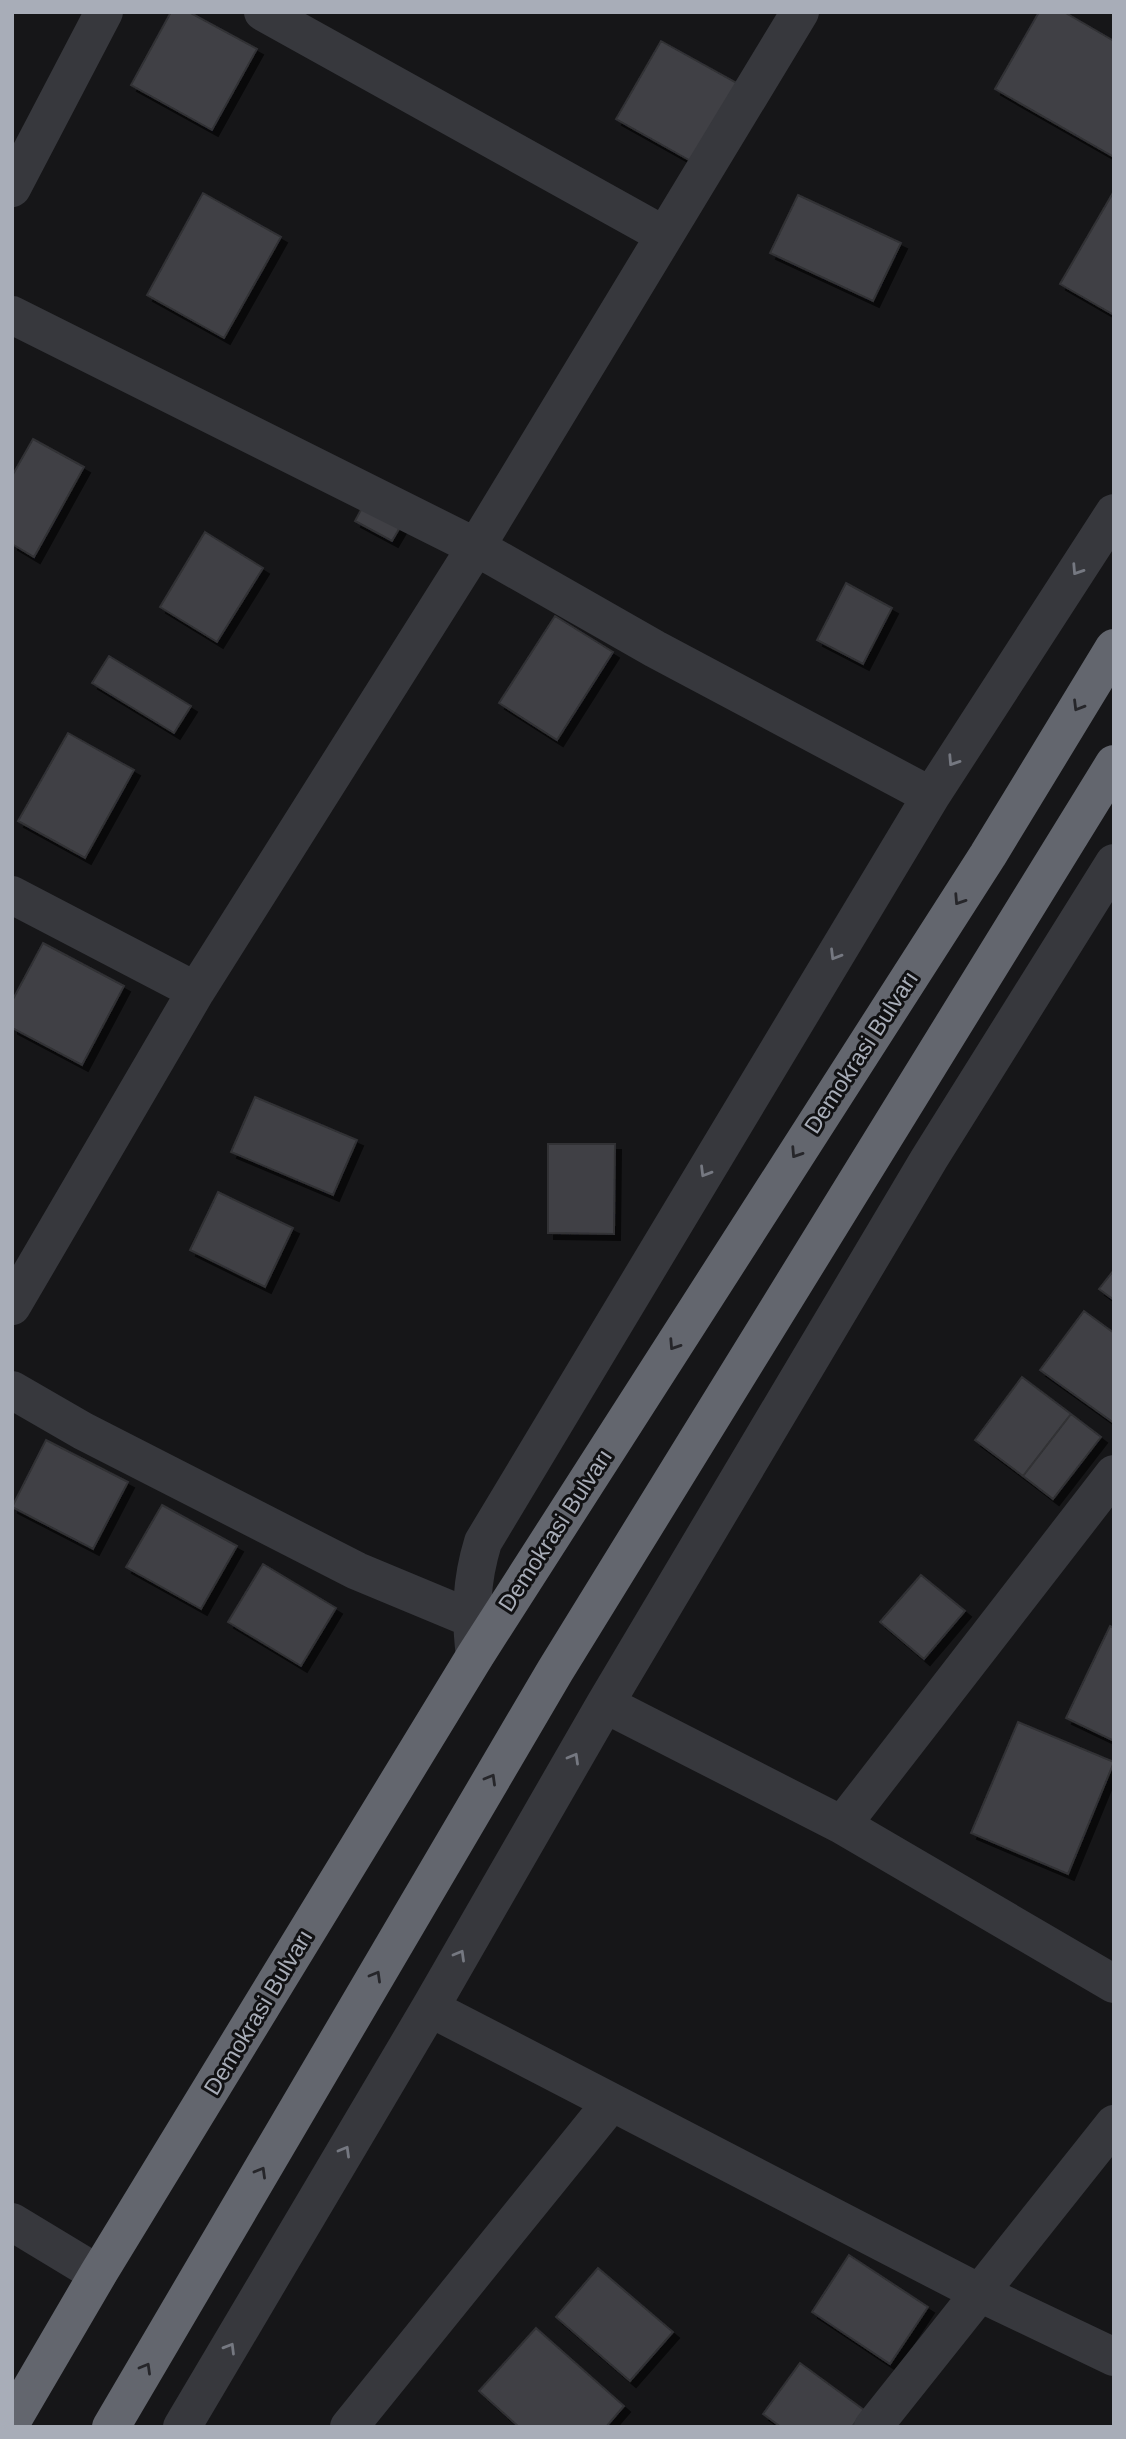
<svg xmlns="http://www.w3.org/2000/svg" width="1126" height="2439" font-family="Arial,sans-serif">
<style>
.building{fill:#404145;stroke:#303034;stroke-width:2;filter:url(#shadow)}
.lines{fill:none;stroke-linecap:round;stroke-linejoin:round}
.street{stroke:#37383d;stroke-width:38}
.highway{stroke:#63666e;stroke-width:38}
.oneway{stroke:#757881}
.oneway2{stroke:#26262a}
.labels{text-anchor:middle;dominant-baseline:central;stroke-width:6;stroke-linejoin:round;paint-order:stroke}
.street-label{font-size:23px;fill:#a8adb8;stroke:#111113}
</style>
<defs>
<filter id="shadow"><feDropShadow dx="6" dy="6" stdDeviation="0" flood-color="#0009"/></filter>
</defs>
<rect width="100%" height="100%" fill="#161618"/>
<!-- building -->
<path class="building" d="M171 12H189L257 49 212 130 131 85Z
M1039 12H1064L1114 41V157L995 89Z
M661 41 740 85 696 164 616 119Z
M1114 191V315L1060 284Z
M203 193 281 237 224 338 147 295Z
M798 195 901 243 873 301 770 253Z
M33 439 84 467 34 557 12 544V476Z
M364 504 402 524 392 541 355 521Z
M205 532 263 568 217 642 160 607Z
M846 583 892 608 863 664 817 640Z
M555 616 613 652 557 740 499 703Z
M109 656 191 706 174 733 92 683Z
M68 733 134 770 85 858 18 821Z
M43 943 124 986 82 1065 12 1028V1001Z
M255 1097 357 1140 333 1195 231 1152Z
M548 1144H615L614 1234 548 1233Z
M218 1192 293 1228 265 1287 190 1250Z
M1114 1270V1300L1099 1289Z
M1084 1311 1114 1333V1423L1040 1370Z
M1022 1377 1071 1414 1023 1476 975 1440Z
M1071 1414 1101 1437 1053 1499 1023 1476Z
M46 1440 128 1482 93 1549 12 1507Z
M162 1505 237 1546 201 1609 126 1567Z
M263 1564 336 1608 301 1666 228 1622Z
M921 1575 965 1611 924 1659 880 1622Z
M1110 1626 1114 1628V1741L1066 1718Z
M1018 1722 1114 1762 1068 1874 971 1833Z
M849 2255 928 2307 890 2364 812 2312Z
M598 2268 673 2332 630 2381 556 2317Z
M536 2328 624 2406 606 2427H519L479 2391Z
M800 2363 864 2410 852 2427H781L763 2414Z"/>
<g class="lines">
<!-- street -->
<path class="street" d="M263 12 664 235
M12 188 104 12
M12 315 476 547 655 649 931 796
M12 895 196 991
M12 1306 196 991 476 547 800 12
M12 1390 83 1431 357 1571 470 1618
M475 1656C470 1616 471 1581 483 1542L931 796 1114 513
M605 1704 842 1825 1114 1984
M842 1825 1114 1474
M430 2008 980 2293 1114 2357
M12 2222 98 2274
M182 2427 430 2008 605 1704 929 1159 1114 863
M349 2427 611 2103
M873 2427 1114 2124"/>
<!-- highway -->
<path class="highway" d="M12 2421 98 2274 475 1656 988 855 1114 648
M111 2427 555 1671 1114 764"/>
</g>
<!-- one-way arrows -->
<defs><path id="oneway-chevron" d="M-2-3.5L2.5 0L-2 3.5" fill="none" stroke-width="1.6" stroke-linecap="round" stroke-linejoin="round" transform="scale(1.75)"/></defs>
<g class="oneway">
<use href="#oneway-chevron" transform="translate(1077 570) rotate(123)"/>
<use href="#oneway-chevron" transform="translate(953 761) rotate(123)"/>
<use href="#oneway-chevron" transform="translate(835 955) rotate(121)"/>
<use href="#oneway-chevron" transform="translate(705 1172) rotate(121)"/>
<use href="#oneway-chevron" transform="translate(574 1758) rotate(-60)"/>
<use href="#oneway-chevron" transform="translate(460 1955) rotate(-60)"/>
<use href="#oneway-chevron" transform="translate(345 2151) rotate(-60)"/>
<use href="#oneway-chevron" transform="translate(230 2348) rotate(-59)"/>
</g>
<g class="oneway2">
<use href="#oneway-chevron" transform="translate(1078 706) rotate(121)"/>
<use href="#oneway-chevron" transform="translate(959 900) rotate(123)"/>
<use href="#oneway-chevron" transform="translate(796 1153) rotate(123)"/>
<use href="#oneway-chevron" transform="translate(674 1345) rotate(123)"/>
<use href="#oneway-chevron" transform="translate(491 1779) rotate(-60)"/>
<use href="#oneway-chevron" transform="translate(376 1976) rotate(-60)"/>
<use href="#oneway-chevron" transform="translate(261 2172) rotate(-60)"/>
<use href="#oneway-chevron" transform="translate(146 2368) rotate(-60)"/>
</g>
<g class="labels">
<!-- street labels -->
<g class="street-label">
<text transform="translate(861 1052) rotate(-57)">Demokrasi Bulvarı</text>
<text transform="translate(555 1530) rotate(-57)">Demokrasi Bulvarı</text>
<text transform="translate(258 2012) rotate(-59)">Demokrasi Bulvarı</text>
</g>
</g>
<!-- border -->
<rect width="1126" height="2439" fill="none" stroke="#a8adb8" stroke-width="28"/>
</svg>
